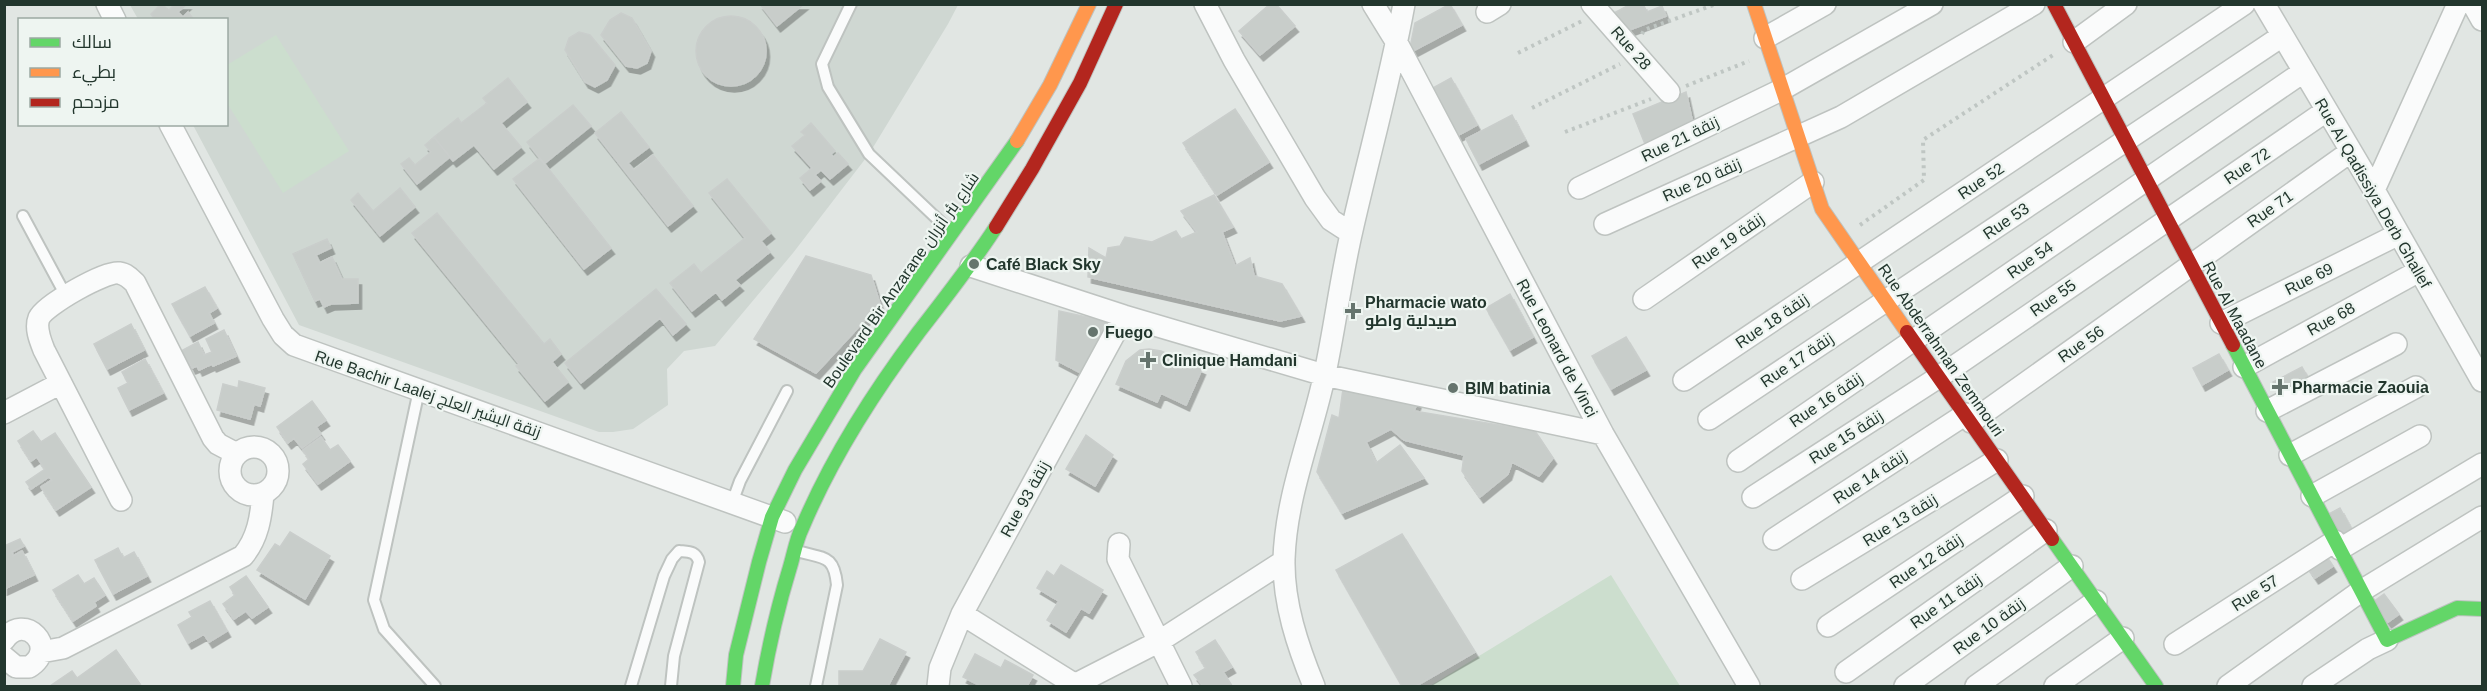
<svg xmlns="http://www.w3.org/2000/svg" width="2487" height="691" font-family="Helvetica,Cairo,sans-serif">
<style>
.built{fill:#cfd7d2}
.green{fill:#ccdece}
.building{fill:#c8cdca;stroke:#cacecc;stroke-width:1.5;filter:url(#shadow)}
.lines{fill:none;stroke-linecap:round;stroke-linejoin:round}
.lane-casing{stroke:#bec3c0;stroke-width:14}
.street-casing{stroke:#bec3c0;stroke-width:24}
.fast-casing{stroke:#bec3c0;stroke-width:16}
.slow-casing{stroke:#bec3c0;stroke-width:16}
.jam-casing{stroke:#bec3c0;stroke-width:16}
.path{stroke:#bfc6c3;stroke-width:4;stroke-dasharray:3 4.5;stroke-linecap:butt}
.lane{stroke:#fafbfb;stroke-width:10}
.street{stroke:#fafbfb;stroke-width:21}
.fast{stroke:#63d668;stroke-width:14}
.slow{stroke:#ff974d;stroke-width:14}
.jam{stroke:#b3261e;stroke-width:14}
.poi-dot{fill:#65746d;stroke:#eef5f1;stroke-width:2}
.labels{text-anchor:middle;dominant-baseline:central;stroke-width:4.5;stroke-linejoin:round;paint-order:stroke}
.street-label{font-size:16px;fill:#22362d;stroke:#eef5f1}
.poi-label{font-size:16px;font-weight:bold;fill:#22362d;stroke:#eef5f1;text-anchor:start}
</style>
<defs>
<filter id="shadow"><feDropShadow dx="3.5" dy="6" stdDeviation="0" flood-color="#0004"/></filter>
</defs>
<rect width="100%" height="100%" fill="#e1e6e3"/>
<!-- built -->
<path class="built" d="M130 5H958L948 24 869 154 793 253 715 346 684 351 667 369 668 405 633 429 613 432H599L299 325 193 125 226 124V20L138 19Z"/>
<!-- green -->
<path class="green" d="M276 35 349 151 283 193 227 103V65Z
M1611 575 1680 686H1430Z"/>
<!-- building -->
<path class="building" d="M161 4 169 10 175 4H187L178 12 183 17 188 12 194 20H155L151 14Z
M760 4H804L777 26Z
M1270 4H1276L1295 26 1260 55 1239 31Z
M1450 4 1462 25 1409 53 1415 23Z
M1631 4H1643L1647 12 1662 6 1666 16 1629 30 1614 13Z
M621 13 632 18 651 51 647 63 637 68 626 66 601 35 610 20Z
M696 51a35 35 0 1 1 70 0a35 35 0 1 1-70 0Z
M579 32 590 35 615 65 607 80 595 87 585 82 565 50 569 38Z
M508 78 527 102 501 123 521 147 494 169 474 145 453 161 434 137 458 118 461 123 487 103 483 98Z
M1451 78 1477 125 1457 136 1431 89Z
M1686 92 1693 124 1645 144 1633 114Z
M573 105 591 126 544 164 527 142Z
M1235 109 1269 162 1217 195 1183 143Z
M621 112 649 147 628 163 634 170 653 155 693 206 668 226 595 133Z
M1512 115 1525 140 1479 164 1466 139Z
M811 123 835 151 831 154 833 157 838 153 848 164 830 179 821 170 815 175 821 181 810 190 800 178 812 168 792 146 805 135 801 132Z
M434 137 450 157 417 184 401 164 409 158 415 165 431 152 425 145Z
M540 158 611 248 584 269 513 179Z
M727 179 771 233 761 241 770 252 735 280 740 285 722 300 716 292 692 311 670 283 694 264 701 273 745 238 709 193Z
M400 188 415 207 380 236 351 200 358 193 373 211Z
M1214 195 1233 227 1222 232 1235 266 1250 258 1254 276 1282 284 1301 316 1280 321 1088 277 1089 248 1106 258 1108 248 1120 246 1125 237 1152 242 1176 231 1181 239 1197 232 1181 211Z
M437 213 544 344 550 339 561 354 552 362 568 382 545 401 516 366 519 364 412 233Z
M327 239 331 248 316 255 320 263 332 257 342 279H358V303L331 304 324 307 320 299 315 301 293 254Z
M806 256 871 275 880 304 816 373 754 339Z
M205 287 217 308 209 313 214 323 190 336 172 304Z
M656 289 686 324 673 335 660 318 581 383 565 363Z
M1510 294 1533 337 1510 350 1486 308Z
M1059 311 1110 322 1083 374 1056 360Z
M131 324 144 350 107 369 94 344Z
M224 330 236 356 213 366 212 364 199 370 197 366 192 368 189 362 185 364 179 352 198 342 204 355 212 352 206 339Z
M1626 337 1646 370 1611 389 1592 356Z
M1149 349 1161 351 1202 369 1186 405 1161 393 1157 402 1116 384 1126 361 1140 350Z
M2219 354 2228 370 2202 385 2193 368Z
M145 359 163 393 129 410 118 388 128 383 122 372Z
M2302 367 2310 381 2280 397 2273 382Z
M239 381 265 388 260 406 254 404 250 419 217 410 223 384 238 388Z
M1343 389 1379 399 1383 389 1418 401 1414 411 1535 431 1553 458 1539 476 1512 462 1508 474 1480 497 1462 471 1464 455 1404 440 1391 429 1366 442 1376 463 1400 445 1424 478 1342 513 1317 472 1332 415 1339 418Z
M312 401 326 420 316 427 321 434 302 448 294 438 288 443 277 427Z
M33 431 41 442 55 433 91 487 56 510 41 487 52 480 49 477 31 489 26 482 45 469 37 457 31 461 18 441Z
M1086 435 1113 455 1095 486 1066 469Z
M321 437 330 450 338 445 350 461 318 484 303 464 309 459 303 450Z
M2340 508 2353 532 2338 540 2325 516Z
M290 532 330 556 305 599 257 570 275 544 280 547Z
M1402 534 1475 652 1416 686H1402L1336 570Z
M20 539 24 546 12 552 13 556 22 551 34 575 4 589V546Z
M118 548 123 558 134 552 147 576 113 594 95 560Z
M2325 554 2333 566 2315 578 2307 566Z
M1061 565 1103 590 1089 613 1081 608 1066 632 1047 620 1059 601 1037 588 1047 571 1054 576Z
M78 575 84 584 94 578 105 595 94 602 96 606 73 621 53 590Z
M246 576 268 607 252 618 246 611 234 619 223 604 235 595 230 587Z
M2384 594 2399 614 2388 622 2373 602Z
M210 601 227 631 209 642 204 634 188 643 178 625 192 617 189 612Z
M880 639 906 652 888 686H839V671H863Z
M1215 640 1232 667 1223 672 1232 686H1203L1194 675 1206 668 1196 652Z
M116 650 140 684 136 686H50L72 671 77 678Z
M975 654 1001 668 1005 660 1033 675 1027 686H981L963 677Z"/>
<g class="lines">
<!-- lane casing -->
<g class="lane-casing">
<path id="lane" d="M851 4 822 64 828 87 869 154 951 232
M23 216 66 296
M419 390 374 600 384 629 435 686
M732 503 740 481 787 391
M797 551C824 559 834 554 837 585L816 686
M631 686 664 576 672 559 679 551C689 552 696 551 699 562L674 656 671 686"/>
</g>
<!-- street casing -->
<g class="street-casing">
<path id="street" d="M107 4 115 20
M1205 4 1234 60 1315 198 1331 220 1351 233
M1373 4 1397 43 1603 434 1749 686
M1592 4 1669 92
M2264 4 2374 190 2482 381
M2473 4 2482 20
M1487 12 1500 4
M1765 38 1825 4
M2074 42 2126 4
M170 124 273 319 283 335 294 345 785 522
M1579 188 1781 90 1932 4
M2374 190 2458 4
M1605 224 1841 117 2034 4
M971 266 1124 316 1324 375 1603 434
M1644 299 1813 182
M2221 323 2397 235
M2244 367 2419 271
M1684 380 2244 4
M2267 411 2396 344
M4 413 61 383
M1709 419 2282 36
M1971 422 2350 152
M230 471a24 24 0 1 1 48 0a24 24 0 1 1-48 0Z
M2290 455 2416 387
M1738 461 2303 72
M2312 496 2420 436
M1753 497 1939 377 2326 111
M121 500 44 350C40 340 35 328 39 318 45 305 105 271 119 273 126 274 130 278 135 283L213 438 218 444 237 454
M1774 539 1966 414
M1119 544 1118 559 1181 686
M2340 549 2482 464
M1802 579 1997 460
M962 614 1077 686
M1828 626 2023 496
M4 640C24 611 60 648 29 667H16L4 657
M2175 644 2335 541
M41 652 63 648 243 556C258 538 261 517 263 494
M1846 672 2046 530
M1076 684 1158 642 1284 561
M938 686 940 668 962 614 1124 316
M1314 686C1298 647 1283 603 1284 559 1286 495 1312 435 1325 373 1335 326 1341 277 1352 230 1369 155 1390 81 1404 4
M1905 686 2072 566
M1976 686 2096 601
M2055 686 2123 638
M2228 686 2361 591 2482 517
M2313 686 2368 649 2387 640"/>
</g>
<!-- fast casing -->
<g class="fast-casing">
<path id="fast" d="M2233 345 2387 640 2457 608 2482 609
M2052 539 2156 686
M733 686 736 655 759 562 772 517 795 470 855 369 1017 141
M762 686C769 645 778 606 790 567 794 554 796 540 802 528 831 459 873 393 918 333 945 298 972 264 996 227"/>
</g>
<!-- slow casing -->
<g class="slow-casing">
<path id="slow" d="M1754 4 1822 209 1907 332
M1017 141 1050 85 1089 4"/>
</g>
<!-- jam casing -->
<g class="jam-casing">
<path id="jam" d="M2054 4 2233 345
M996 227 1032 169 1080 83 1116 4
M1907 332 2052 539"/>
</g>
<!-- path -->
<path class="path" d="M1642 34 1644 30 1716 4
M1518 53 1582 21
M1686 86 1749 61
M1532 108 1620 64
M1565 132 1651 99
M1860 225 1924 180 1923 140 2053 55"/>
<!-- lane -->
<use href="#lane" class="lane"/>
<!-- street -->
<use href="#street" class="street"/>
<!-- fast -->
<use href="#fast" class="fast"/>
<!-- slow -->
<use href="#slow" class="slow"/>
<!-- jam -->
<use href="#jam" class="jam"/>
</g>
<!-- markers -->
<g class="poi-dot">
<circle cx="974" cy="264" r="6"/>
<path d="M1350 302h6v6h6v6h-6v6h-6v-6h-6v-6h6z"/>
<circle cx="1093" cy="332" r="6"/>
<path d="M1145 351h6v6h6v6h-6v6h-6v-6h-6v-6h6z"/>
<path d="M2277 378h6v6h6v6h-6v6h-6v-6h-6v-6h6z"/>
<circle cx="1453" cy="388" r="6"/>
</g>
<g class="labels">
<!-- street labels -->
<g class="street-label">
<text transform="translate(1631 48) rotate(49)">Rue 28</text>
<text transform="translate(1680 139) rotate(-26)">Rue 21 زنقة</text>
<text transform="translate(2247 166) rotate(-34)">Rue 72</text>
<text transform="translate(1702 180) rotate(-24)">Rue 20 زنقة</text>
<text transform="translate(1981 181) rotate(-34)">Rue 52</text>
<text transform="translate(2373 193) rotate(60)">Rue Al Qadissiya Derb Ghallef</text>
<text transform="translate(2270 209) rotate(-35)">Rue 71</text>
<text transform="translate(2006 221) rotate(-34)">Rue 53</text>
<text transform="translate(1728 241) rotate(-35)">Rue 19 زنقة</text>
<text transform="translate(2030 260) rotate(-35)">Rue 54</text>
<text transform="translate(2309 279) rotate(-27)">Rue 69</text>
<text transform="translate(901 280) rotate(-55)">Boulevard Bir Anzarane شارع بئر أنزران</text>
<text transform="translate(2053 298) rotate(-35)">Rue 55</text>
<text transform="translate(2235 315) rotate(62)">Rue Al Maadane</text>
<text transform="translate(2331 319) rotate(-29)">Rue 68</text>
<text transform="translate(1772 321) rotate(-34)">Rue 18 زنقة</text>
<text transform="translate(2081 344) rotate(-35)">Rue 56</text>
<text transform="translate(1557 348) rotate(62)">Rue Leonard de Vinci</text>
<text transform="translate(1941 350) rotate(55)">Rue Abderrahman Zemmouri</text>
<text transform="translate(1797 360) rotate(-34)">Rue 17 زنقة</text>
<text transform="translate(428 394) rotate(19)">Rue Bachir Laalej زنقة البشير العلج</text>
<text transform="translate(1826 400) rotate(-34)">Rue 16 زنقة</text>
<text transform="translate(1846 437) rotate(-33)">Rue 15 زنقة</text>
<text transform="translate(1870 477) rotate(-33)">Rue 14 زنقة</text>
<text transform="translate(1025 499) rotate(-61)">Rue 93 زنقة</text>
<text transform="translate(1900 520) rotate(-32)">Rue 13 زنقة</text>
<text transform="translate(1926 561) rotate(-34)">Rue 12 زنقة</text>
<text transform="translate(2255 593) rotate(-33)">Rue 57</text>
<text transform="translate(1946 601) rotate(-35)">Rue 11 زنقة</text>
<text transform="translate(1989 626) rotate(-36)">Rue 10 زنقة</text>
</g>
<!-- poi labels -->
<g class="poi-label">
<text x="986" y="264">Café Black Sky</text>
<text x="1365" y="302">Pharmacie wato<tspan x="1365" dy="18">صيدلية واطو</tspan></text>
<text x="1105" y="332">Fuego</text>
<text x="1162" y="360">Clinique Hamdani</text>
<text x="2292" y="387">Pharmacie Zaouia</text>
<text x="1465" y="388">BIM batinia</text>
</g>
</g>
<!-- border -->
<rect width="2487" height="691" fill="none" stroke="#22362d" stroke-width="12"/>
<!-- legend -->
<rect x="18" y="18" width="210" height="108" fill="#eef5f1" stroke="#9ca9a3" stroke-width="1.5"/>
<rect x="30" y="38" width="30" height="9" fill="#63d668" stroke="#9ca9a3" stroke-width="1.5"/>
<text x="72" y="48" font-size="18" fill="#22362d">سالك</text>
<rect x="30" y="68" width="30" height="9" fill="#ff974d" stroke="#9ca9a3" stroke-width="1.5"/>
<text x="72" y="78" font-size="18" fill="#22362d">بطيء</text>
<rect x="30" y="98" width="30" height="9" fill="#b3261e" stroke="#9ca9a3" stroke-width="1.5"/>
<text x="72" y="108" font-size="18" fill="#22362d">مزدحم</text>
</svg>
